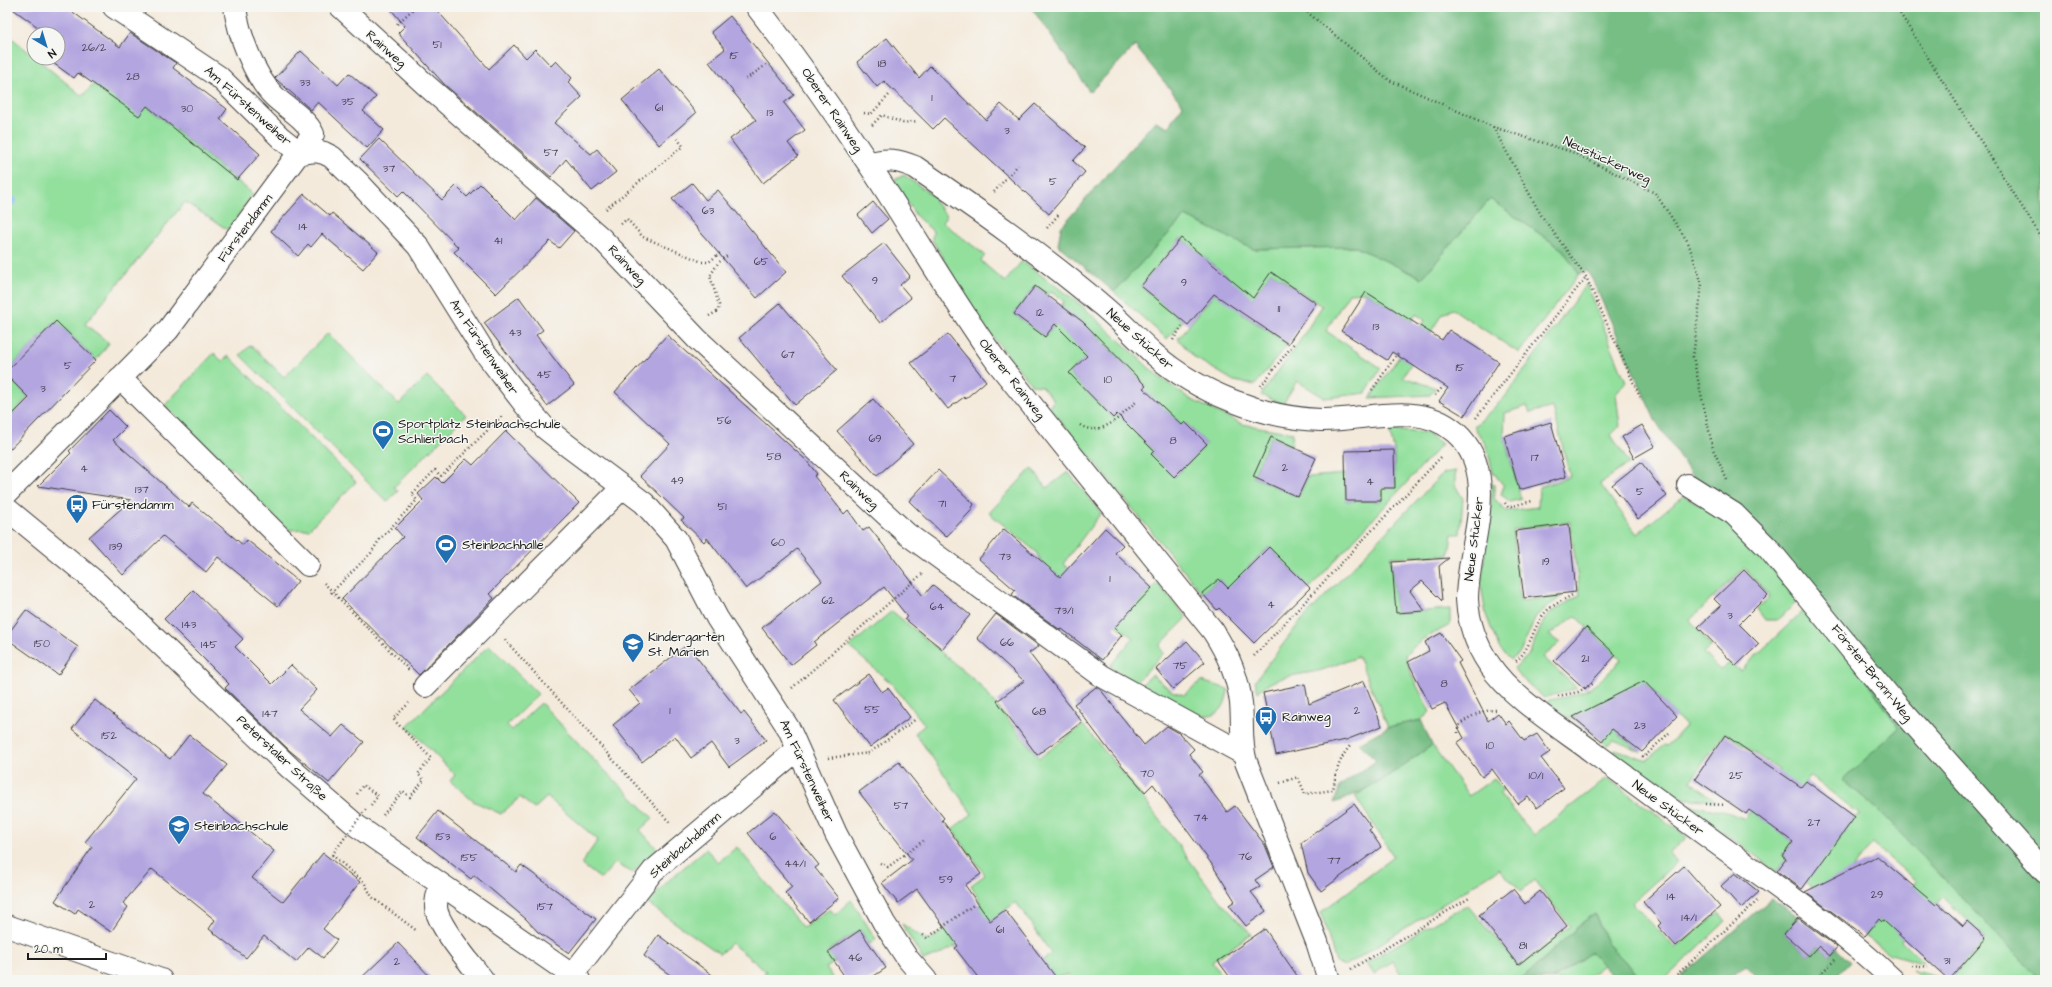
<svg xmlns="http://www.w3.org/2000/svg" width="2052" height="987" font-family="'Architects Daughter',sans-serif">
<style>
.green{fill:#93e09d;stroke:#587e5c;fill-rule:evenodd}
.forest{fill:#76be84;stroke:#496d50}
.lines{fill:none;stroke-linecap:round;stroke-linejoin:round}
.stream{stroke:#84b7f1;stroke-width:8}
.building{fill:#b3a6e0}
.minor-casing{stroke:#3c3b39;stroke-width:24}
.major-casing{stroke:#3c3b39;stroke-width:24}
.path{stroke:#3c3b39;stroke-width:2.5;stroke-dasharray:1 3;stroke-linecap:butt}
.minor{stroke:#fff;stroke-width:22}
.major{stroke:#fff;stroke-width:22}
.path-bridge{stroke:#3c3b39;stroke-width:2.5;stroke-dasharray:1 3;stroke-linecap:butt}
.labels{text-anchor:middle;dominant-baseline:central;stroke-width:3;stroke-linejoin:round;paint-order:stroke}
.number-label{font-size:11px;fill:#423e4d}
.street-label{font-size:13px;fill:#1c1c1c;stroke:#f6f6f2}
.poi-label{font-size:13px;fill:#1c1c1c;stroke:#f6f6f2;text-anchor:start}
</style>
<rect width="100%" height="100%" fill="#f6f6f2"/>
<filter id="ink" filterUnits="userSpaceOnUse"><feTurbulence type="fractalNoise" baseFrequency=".025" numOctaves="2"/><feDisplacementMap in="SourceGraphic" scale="8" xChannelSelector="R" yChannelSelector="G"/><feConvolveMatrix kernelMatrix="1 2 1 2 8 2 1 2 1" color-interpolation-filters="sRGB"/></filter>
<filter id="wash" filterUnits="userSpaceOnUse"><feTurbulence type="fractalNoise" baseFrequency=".012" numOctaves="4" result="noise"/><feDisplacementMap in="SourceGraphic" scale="16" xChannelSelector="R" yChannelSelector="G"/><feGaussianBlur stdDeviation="0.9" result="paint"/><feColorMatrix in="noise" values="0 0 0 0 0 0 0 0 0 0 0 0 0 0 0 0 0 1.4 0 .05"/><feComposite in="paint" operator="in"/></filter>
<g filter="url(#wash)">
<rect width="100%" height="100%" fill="#f4eadb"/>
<!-- green -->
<path class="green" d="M13 39 82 96 94 84 147 106 253 194 228 230 185 202 85 324 109 343 96 360 56 321 7 371V47Z
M904 175 935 197V202L947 216 942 222 985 255 981 261 1005 282 1022 261 1080 304 1159 377 1190 399 1242 424 1293 433 1291 446 1271 437 1253 477 1298 497 1308 477 1345 474 1346 501H1381V488L1395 487 1394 450 1389 430 1427 433 1442 444 1310 588 1269 547 1249 566 1231 593 1219 579 1202 593 1049 407 1054 400 1041 386 1032 385 981 322 932 240 933 231 916 216 894 180ZM1035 286 1048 295 1051 292 1064 301 1061 306 1066 310 1045 337 1014 314ZM1093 332 1146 385 1113 418 1069 373 1087 356 1078 347ZM1165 409 1182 425 1185 422 1207 444 1175 477 1151 454 1154 451 1138 436Z
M1490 199 1563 250 1579 274 1519 353 1453 309 1442 314 1403 377 1436 388 1430 395 1370 398 1425 320 1416 314 1412 321 1366 292 1349 293 1326 331 1381 368 1366 393 1325 398 1297 381 1283 404 1261 395 1297 345 1322 306 1271 272 1242 314 1288 344 1255 385 1234 381 1195 358 1178 339 1228 277 1181 238 1141 286 1183 321 1167 339 1114 292 1185 216 1253 249 1356 247 1422 278Z
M1586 284 1626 382 1616 394 1620 426 1611 435 1629 463 1600 484 1637 534 1683 496 1732 520 1798 601 1777 620H1765L1757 609 1770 596 1744 568 1690 620 1711 646 1703 653 1720 670 1730 663 1740 671 1808 606 1865 678 1899 728 1843 780 1877 808 2029 965 2039 978 2036 980H1963L1961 977 1958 980H1925L1912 970 1949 980 1986 938 1943 897 1901 940 1925 964 1891 954 1865 936 1879 919 1883 922 1916 881 1873 844 1856 863 1853 868 1823 897 1793 874 1821 862 1855 817 1860 814 1810 776 1773 827 1793 842 1782 856 1786 859 1776 871 1689 807V805L1727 812 1745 819 1779 770 1725 733 1690 781 1716 801 1680 798 1660 781 1642 774 1613 752 1615 749 1647 760 1664 745 1667 746 1686 726 1645 682 1619 694V735L1642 752 1614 740 1607 745 1575 719 1563 716 1547 702 1549 700C1588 694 1595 687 1621 660L1575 616 1549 635 1560 643 1543 657 1577 688 1544 698 1518 675 1514 668 1528 656 1545 618 1551 612 1580 595 1570 522 1513 530 1520 601 1562 596 1536 616 1520 653 1511 660 1499 648 1486 615 1481 585 1491 506V482L1494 485V498L1506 511 1538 507 1539 487 1570 477 1553 407 1530 413 1527 406 1505 413 1504 436 1521 499 1510 502 1501 494 1504 486 1493 472 1486 445 1474 427 1505 397Z
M328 333 399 404 427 376 466 415 394 487 398 491 387 502 240 355 251 345 284 377Z
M214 353 222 361 229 356 356 482 309 529 288 530 237 479 240 476 231 467 228 469 165 405Z
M7 376 28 397 7 420Z
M1032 468 1047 488 1068 472 1101 513 1063 564 1123 618 1157 583 1187 618 1160 645 1163 654 1135 683 1110 666 1133 638 1045 569 1036 552 989 513Z
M1455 471V485L1463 499 1460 534H1452L1449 555 1391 557 1396 613 1450 609V625L1423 639 1405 655 1412 676 1430 712 1421 720 1388 727 1358 657C1346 661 1334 666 1322 670 1299 676 1277 674 1258 692L1255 681 1300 622 1443 473Z
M892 611 979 684 1039 758 1083 725 1137 790 1219 900 1251 934 1212 962 1225 980H1072L1068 975 1052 978 1040 964 1051 953 1016 902C993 919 949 956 923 960L902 924 928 941 982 904 971 885 985 875 952 829 972 814 915 733 925 725 891 683 849 647Z
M489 645 538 694 507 725 512 730 541 703 594 760 653 818 640 830 657 849 633 873 615 863 601 879 581 864 598 840 547 797 534 809 520 797 501 814 473 801 450 781 455 775 407 726Z
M1152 675 1172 691 1184 695 1201 681 1228 689C1222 745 1166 700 1141 685Z
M1432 745 1469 796 1494 778 1503 790 1499 793 1534 835 1607 778 1687 837 1670 853 1677 862 1632 903 1675 948 1719 913 1726 921 1664 980H1643L1607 943 1595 914 1583 922 1521 980H1405L1392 961 1374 974 1366 963 1453 912 1468 906 1519 966 1570 926 1534 880 1521 891 1499 869 1345 966 1336 963 1321 912 1394 857 1355 796 1384 779Z
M737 847 803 928 830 909 835 915 851 900 876 939 870 944 860 930 828 951 835 962 826 968 834 980H759L766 971 731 943 720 954 647 903 670 879 706 849 718 862Z
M1591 952 1603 965 1584 980H1552Z"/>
<!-- forest -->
<path class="forest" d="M1031 7H2045V980H2041L1877 809 1843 780 1899 728 1865 678 1693 477 1655 420 1592 279 1586 270 1579 274 1563 250 1490 199 1422 278 1356 247 1253 249 1185 216 1114 292 1058 245 1061 227 1155 121 1168 127 1183 105 1135 46 1090 92Z
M1421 720 1432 745C1401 767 1371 790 1334 803L1340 786 1376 761 1359 743 1388 727Z
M1771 898 1799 917 1784 934 1809 956 1818 946 1830 956 1836 948 1850 962 1833 980H1760L1746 965 1728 980H1677Z
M1595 914 1607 943 1643 980H1617L1591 952 1551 980H1522L1583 922Z"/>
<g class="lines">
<!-- stream -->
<path class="stream" d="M7 197 13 201"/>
</g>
<g id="blocks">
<!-- building -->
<path class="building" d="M10 7H66L120 47 130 33 176 63 173 68 227 109 220 119 260 154 237 180 147 106 139 116 78 73 74 78 46 58H58V34H39L42 30Z
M389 7H434L489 69 514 45 526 58 535 49 551 66 556 61 572 78 568 82 582 97 554 123 591 154 597 149 616 172 592 191 566 159 551 177 445 85 398 33 405 26Z
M730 16 794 95 784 103 805 130 788 143 798 156 763 183 730 139 756 120 709 62 725 49 711 32Z
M887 38 919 78 930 66 986 120 1001 104 1019 120 1035 104 1085 148 1073 161 1085 172 1049 214 944 118 933 129 884 81 877 87 857 62Z
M301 51 338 85 349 73 376 97 363 111 384 130 367 148 318 102 311 110 277 80 275 78Z
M659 69 696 113 659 145 622 100Z
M379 139 442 200 456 186 467 197 480 184 516 220 536 198 574 231 559 248 550 241 496 294 454 252 459 248 403 191 398 196 360 159Z
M692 183 706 200 718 190 786 272 757 298 672 199Z
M304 194 330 216 332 213 378 252 363 269 322 234 311 247 308 244 298 256 271 231Z
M873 202 888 219 872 233 858 215Z
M1181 238 1253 298 1271 272 1316 303 1288 344 1214 294 1188 325 1141 286Z
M884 243 910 276 900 285 911 298 880 323 842 276Z
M1035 286 1083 322 1146 386 1143 388 1182 425 1185 422 1207 444 1174 477 1151 454 1154 451 1117 414 1113 418 1069 373 1087 356 1055 324 1045 337 1014 314Z
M1366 292 1442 340 1449 330 1499 362 1464 416 1439 401 1448 388 1392 352 1387 360 1341 331Z
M519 297 543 330 536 335 574 385 547 406 484 323Z
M780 303 837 370 795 405 739 338Z
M56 321 96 360 7 452V420L29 398 7 376V371Z
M948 334 986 381 965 399 964 397 948 409 911 363Z
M667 335 806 460 817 474 814 476 844 514 848 510 863 531 869 527 923 596 933 585 970 615 942 649 905 619 907 616 884 587 814 642 816 645 791 665 762 628 822 581 797 549 746 589 707 538 704 542 681 520 684 518 640 476 670 444 615 392Z
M873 399 913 444 877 476 837 431Z
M109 410 126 427 113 440 189 507 192 503 243 545 247 540 298 581 278 606 218 557 206 572 163 536 123 575 89 537 131 500 38 486 71 453 69 451Z
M1551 422 1566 477 1519 490 1504 436Z
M1642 425 1655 446 1634 458 1622 437Z
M506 431 579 503 489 594 494 598 419 675 342 599 403 537 395 528 423 500 418 494 436 477 442 483 466 459 473 465Z
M1271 437 1316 458 1298 497 1253 477Z
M1394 450 1395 488H1381V501H1346L1345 451Z
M1641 462 1667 496 1638 519 1612 485Z
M938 470 974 504 970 512 946 537 909 501Z
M1569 524 1576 592 1524 598 1515 531Z
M1105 528 1123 545 1115 553 1152 588 1114 628 1122 635 1102 660 1062 629 1060 630 1012 595 1015 590 979 559 1004 529 1060 577Z
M1269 547 1310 588 1254 643 1219 608 1217 610 1202 593 1219 579 1228 588Z
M1449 558 1439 566 1442 601 1422 581 1410 591 1425 611 1396 613 1392 562Z
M1744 570 1768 595 1739 624 1759 644 1736 666 1698 627 1721 606 1714 599Z
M193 590 243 639 235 647 272 684 291 665 317 690 299 709 332 737 343 725 364 742 329 783 289 750 225 688 229 684 164 619Z
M26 610 78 647 58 675 7 639V635Z
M996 614 1039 646 1029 653 1082 722 1037 755 997 701 1024 681 977 638Z
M1586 627 1616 655 1585 689 1554 661Z
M1441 633 1461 661 1458 663 1488 721 1498 713 1506 724 1509 721 1524 741 1537 734 1550 752 1541 758 1564 788 1537 808 1528 797 1518 804 1492 769 1482 777 1457 743 1464 738 1445 703 1432 709 1408 662 1429 651 1425 642Z
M1187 641 1205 662 1173 689 1156 669Z
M687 645 741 714 744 712 766 740 729 767 711 743 691 758 675 736 642 762 613 725 640 703 629 690Z
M869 674 882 692 888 688 910 717 870 747 834 700Z
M1364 681 1382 726 1346 740 1276 755 1263 693 1305 684 1309 704Z
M1644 681 1677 716 1642 752 1612 729 1602 741 1573 717Z
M1096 687 1100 689 1144 745 1167 726 1179 733 1194 749 1189 754 1203 772 1199 775 1227 812 1235 806 1265 845 1274 867 1255 880 1260 887 1251 892 1266 911 1246 926 1229 905 1235 901 1211 863 1153 784 1145 792 1111 753 1074 704Z
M95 700 170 759 189 735 227 765 203 794 274 851 252 878 283 902 323 853 360 882 323 929 337 940 323 958 309 947 296 962 264 936 246 958 209 929 215 920 152 869 123 903 128 907 111 932 78 909 75 914 55 901 92 847 85 842 136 779 72 729Z
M1725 735 1801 787 1806 781 1855 817 1802 889 1777 871 1786 859 1782 856 1793 842 1749 810 1746 814 1695 779Z
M899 762 944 818 942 820 981 874 965 885 990 921 1005 910 1058 980H980L955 948 958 946 917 889 898 903 882 883 912 860 859 792Z
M1354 804 1372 828 1369 830 1381 847 1321 891 1308 873 1301 843Z
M438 811 516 872 521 865 596 919 569 953 538 932 526 919 474 875 471 879 417 837Z
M775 811 819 865 815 868 839 898 809 922 785 893 792 887 748 833Z
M1877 856 1936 905 1938 903 1963 926 1967 921 1986 938 1949 980 1884 921 1882 922 1879 919 1865 936 1805 892Z
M1684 866 1720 907 1676 946 1658 926 1661 923 1643 902Z
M1735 873 1759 892 1741 908 1721 886Z
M1513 889 1525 904 1540 891 1567 926 1518 965 1479 915Z
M1798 918 1837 947 1830 956 1818 946 1809 956 1784 934Z
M1265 929 1300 980H1232L1218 961Z
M860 930 886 968 868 980H847L828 952Z
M658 935 719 980H677L644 956Z
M398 943 433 980H359Z"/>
</g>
</g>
<g filter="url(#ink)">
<use href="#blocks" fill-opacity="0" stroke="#3c3b39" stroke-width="1"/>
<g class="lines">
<!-- minor casing -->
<g class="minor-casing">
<path id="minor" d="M114 7 219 77 281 138 300 153 316 151 324 153 332 157 359 183 418 246 483 350 526 406 545 428 568 446 644 503 676 539 717 618 789 729 836 834 884 923 907 958 926 980
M341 7 427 86 601 238 697 339 907 534 1102 676 1244 754
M757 7C796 58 833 110 868 163 912 229 950 297 997 362L1213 631C1228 654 1238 676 1241 703 1243 723 1240 743 1246 762L1317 942 1329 980
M869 164C886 158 898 160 915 167 978 210 1041 254 1099 303 1119 319 1136 338 1155 355 1178 375 1205 390 1233 401 1261 412 1290 419 1321 420 1364 421 1419 400 1455 432 1503 474 1467 546 1467 599 1468 621 1476 645 1489 664 1511 698 1561 728 1594 753 1643 789 1691 825 1740 860 1793 898 1846 935 1893 980
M120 378 308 565
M1688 485 1734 514 1768 548 1890 697 2045 872
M7 493 168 330 313 134C306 118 286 108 274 96 255 78 238 33 235 7
M425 686 623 487
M440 885C438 892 436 899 436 907 437 925 471 964 483 980
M7 926 161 980
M572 975 653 871 798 749"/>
</g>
<!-- major casing -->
<g class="major-casing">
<path id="major" d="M7 509 97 583 290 768 357 826 579 980"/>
</g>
<!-- path -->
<path class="path" d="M1301 7 1389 80 1493 127 1572 152 1655 193 1688 242 1702 284 1693 357 1713 449 1727 480
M1896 7 2045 243
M397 24 415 7
M746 79 769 63
M864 113 871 114 890 94
M872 125 882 115 903 123 917 121
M1493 127 1541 215 1586 277 1640 397
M994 192 1018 165
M606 209 683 146 676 137
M621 224 627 219 643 237 702 262H709L721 252
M1047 228 1060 213
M709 316 718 311 719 305 710 276 718 263 727 256
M1173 340 1182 326
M1261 386 1295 342
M1372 390 1398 353
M1435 395 1442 388
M1476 418 1586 277
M1080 425C1102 439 1122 414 1137 401
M438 479 503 415
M1505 503 1508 507 1532 501
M324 583 409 670
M331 593 371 553 380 539 417 500 412 494 435 470 441 476
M505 640 671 824
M1254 656 1442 456
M1516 661C1531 648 1532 630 1543 615 1550 606 1562 601 1572 595
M792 688 922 574
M1558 696 1578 692 1594 683
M1458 733V726C1469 717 1480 710 1496 710
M1642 756 1644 757 1669 733
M828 758 869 753 916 719
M1280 783 1298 777 1305 794 1333 790C1336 772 1339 758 1351 745
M357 794 363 785 378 796 371 805
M1706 804 1726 805
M383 815 403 791 410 797 424 780 418 774 431 758 393 719 409 703
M332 855 364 882 372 897 417 931
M880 863 888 867 923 841
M923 935 927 938 975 904
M1912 965 1928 967
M1351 969 1471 897
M1671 980 1757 901
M1814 980 1835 960"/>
<!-- minor -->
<use href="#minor" class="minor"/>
<!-- major -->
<use href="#major" class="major"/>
<!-- path-bridge -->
<path class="path-bridge" d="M332 855 366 809"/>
</g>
</g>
<!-- icons -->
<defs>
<g id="stadium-pin" transform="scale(1.15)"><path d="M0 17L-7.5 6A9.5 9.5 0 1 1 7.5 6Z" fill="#1f6fb2" stroke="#f6f6f2"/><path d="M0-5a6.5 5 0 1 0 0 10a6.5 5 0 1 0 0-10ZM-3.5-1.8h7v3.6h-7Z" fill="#fff"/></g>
<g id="bus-pin" transform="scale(1.15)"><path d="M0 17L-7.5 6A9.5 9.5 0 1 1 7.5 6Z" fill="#1f6fb2" stroke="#f6f6f2"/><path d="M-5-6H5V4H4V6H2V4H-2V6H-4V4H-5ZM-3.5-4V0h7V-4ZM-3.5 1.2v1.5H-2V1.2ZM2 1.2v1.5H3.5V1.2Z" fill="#fff"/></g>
<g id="school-pin" transform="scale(1.15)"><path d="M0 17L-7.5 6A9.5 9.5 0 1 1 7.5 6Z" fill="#1f6fb2" stroke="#f6f6f2"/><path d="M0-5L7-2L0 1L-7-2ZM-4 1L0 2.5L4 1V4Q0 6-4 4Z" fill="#fff"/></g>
</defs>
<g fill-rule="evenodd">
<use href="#stadium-pin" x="383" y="431"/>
<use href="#bus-pin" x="77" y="505"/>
<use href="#stadium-pin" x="446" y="545"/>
<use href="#school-pin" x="633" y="644"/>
<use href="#bus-pin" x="1266" y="717"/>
<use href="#school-pin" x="179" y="826"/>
</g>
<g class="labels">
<!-- number labels -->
<g class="number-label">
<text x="437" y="44">51</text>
<text x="94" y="47">26/2</text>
<text x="734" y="55">15</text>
<text x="882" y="63">18</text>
<text x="133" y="76">28</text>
<text x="305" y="82">33</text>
<text x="932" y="97">1</text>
<text x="348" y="101">35</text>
<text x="659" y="107">61</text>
<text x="187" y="108">30</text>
<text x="770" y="112">13</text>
<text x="1007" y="130">3</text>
<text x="551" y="152">57</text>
<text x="389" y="168">37</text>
<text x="1053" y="181">5</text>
<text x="708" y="210">63</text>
<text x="303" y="226">14</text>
<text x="498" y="240">41</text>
<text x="761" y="261">65</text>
<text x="875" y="280">9</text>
<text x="1184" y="282">9</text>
<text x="1279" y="308">11</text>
<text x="1040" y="312">12</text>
<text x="1376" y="326">13</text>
<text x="515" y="332">43</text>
<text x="788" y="354">67</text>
<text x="68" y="365">5</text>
<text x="1460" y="367">15</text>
<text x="544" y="374">45</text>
<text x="953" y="378">7</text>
<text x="1108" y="379">10</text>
<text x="43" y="388">3</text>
<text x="724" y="420">56</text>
<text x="875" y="438">69</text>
<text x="1173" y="440">8</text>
<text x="774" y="456">58</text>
<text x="1535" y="457">17</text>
<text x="1285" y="467">2</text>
<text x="84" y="468">4</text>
<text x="677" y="480">49</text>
<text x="1370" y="481">4</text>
<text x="142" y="489">137</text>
<text x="1640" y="491">5</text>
<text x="942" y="503">71</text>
<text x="722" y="506">51</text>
<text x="778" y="542">60</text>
<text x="116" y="546">139</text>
<text x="1005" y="556">73</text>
<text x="1546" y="561">19</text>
<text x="1110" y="578">1</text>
<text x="828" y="600">62</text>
<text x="1271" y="604">4</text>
<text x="937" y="606">64</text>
<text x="1064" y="610">73/1</text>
<text x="1730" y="615">3</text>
<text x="189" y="624">143</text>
<text x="1007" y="642">66</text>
<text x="42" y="643">150</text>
<text x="209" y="644">145</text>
<text x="1585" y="658">21</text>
<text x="1180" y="665">75</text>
<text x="1444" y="683">8</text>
<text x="872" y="709">55</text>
<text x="670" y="710">1</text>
<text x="1357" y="710">2</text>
<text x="1039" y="711">68</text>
<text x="270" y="713">147</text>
<text x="1640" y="725">23</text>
<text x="109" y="735">152</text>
<text x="737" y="740">3</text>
<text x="1490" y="745">10</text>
<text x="1147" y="773">70</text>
<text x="1536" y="775">10/1</text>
<text x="1736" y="775">25</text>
<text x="901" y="805">57</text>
<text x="1201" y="817">74</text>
<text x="1814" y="822">27</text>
<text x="443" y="836">153</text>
<text x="773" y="836">6</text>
<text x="1245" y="856">76</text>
<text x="469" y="857">155</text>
<text x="1334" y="860">77</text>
<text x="795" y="863">44/1</text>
<text x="946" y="879">59</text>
<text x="1877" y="894">29</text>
<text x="1671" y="896">14</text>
<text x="92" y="904">2</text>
<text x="545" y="906">157</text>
<text x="1689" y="917">14/1</text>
<text x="1000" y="929">61</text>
<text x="1523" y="945">81</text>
<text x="855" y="957">46</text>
<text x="1947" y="960">31</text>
<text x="397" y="961">2</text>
</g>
<!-- street labels -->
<g class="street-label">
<text transform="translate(386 49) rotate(42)">Rainweg</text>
<text transform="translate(248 106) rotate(42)">Am Fürstenweiher</text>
<text transform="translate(832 110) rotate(56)">Oberer Rainweg</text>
<text transform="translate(1607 160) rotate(25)">Neustückerweg</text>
<text transform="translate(245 228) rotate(-53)">Fürstendamm</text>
<text transform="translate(627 265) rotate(47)">Rainweg</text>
<text transform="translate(1140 339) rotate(42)">Neue Stücker</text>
<text transform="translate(484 347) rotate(56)">Am Fürstenweiher</text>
<text transform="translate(1012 379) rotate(52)">Oberer Rainweg</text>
<text transform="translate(859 490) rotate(44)">Rainweg</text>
<text transform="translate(1474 539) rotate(-83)">Neue Stücker</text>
<text transform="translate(1872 673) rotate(51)">Förster-Bronn-Weg</text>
<text transform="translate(282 758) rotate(43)">Peterstaler Straße</text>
<text transform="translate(807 771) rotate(65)">Am Fürstenweiher</text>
<text transform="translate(1668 808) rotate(36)">Neue Stücker</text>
<text transform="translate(685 845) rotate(-42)">Steinbachdamm</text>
</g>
<!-- poi labels -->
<g class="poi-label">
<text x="398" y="424">Sportplatz Steinbachschule<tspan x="398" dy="15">Schlierbach</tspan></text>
<text x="92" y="505">Fürstendamm</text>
<text x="462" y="545">Steinbachhalle</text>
<text x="648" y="637">Kindergarten<tspan x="648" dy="15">St. Marien</tspan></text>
<text x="1282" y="717">Rainweg</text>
<text x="194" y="826">Steinbachschule</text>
</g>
</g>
<!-- margin -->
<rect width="2052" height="987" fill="none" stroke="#f6f6f2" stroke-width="24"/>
<!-- north arrow -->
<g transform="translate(46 46) rotate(142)"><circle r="19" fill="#f6f6f2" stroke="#9f9f9c"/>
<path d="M0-3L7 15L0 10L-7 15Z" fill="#1f6fb2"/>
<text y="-6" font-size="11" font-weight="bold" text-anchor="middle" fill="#1c1c1c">N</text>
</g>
<!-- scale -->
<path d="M28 953v6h78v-6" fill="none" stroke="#1c1c1c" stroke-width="2"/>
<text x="34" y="953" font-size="12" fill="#1c1c1c" stroke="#f6f6f2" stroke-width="3" paint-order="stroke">20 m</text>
</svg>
